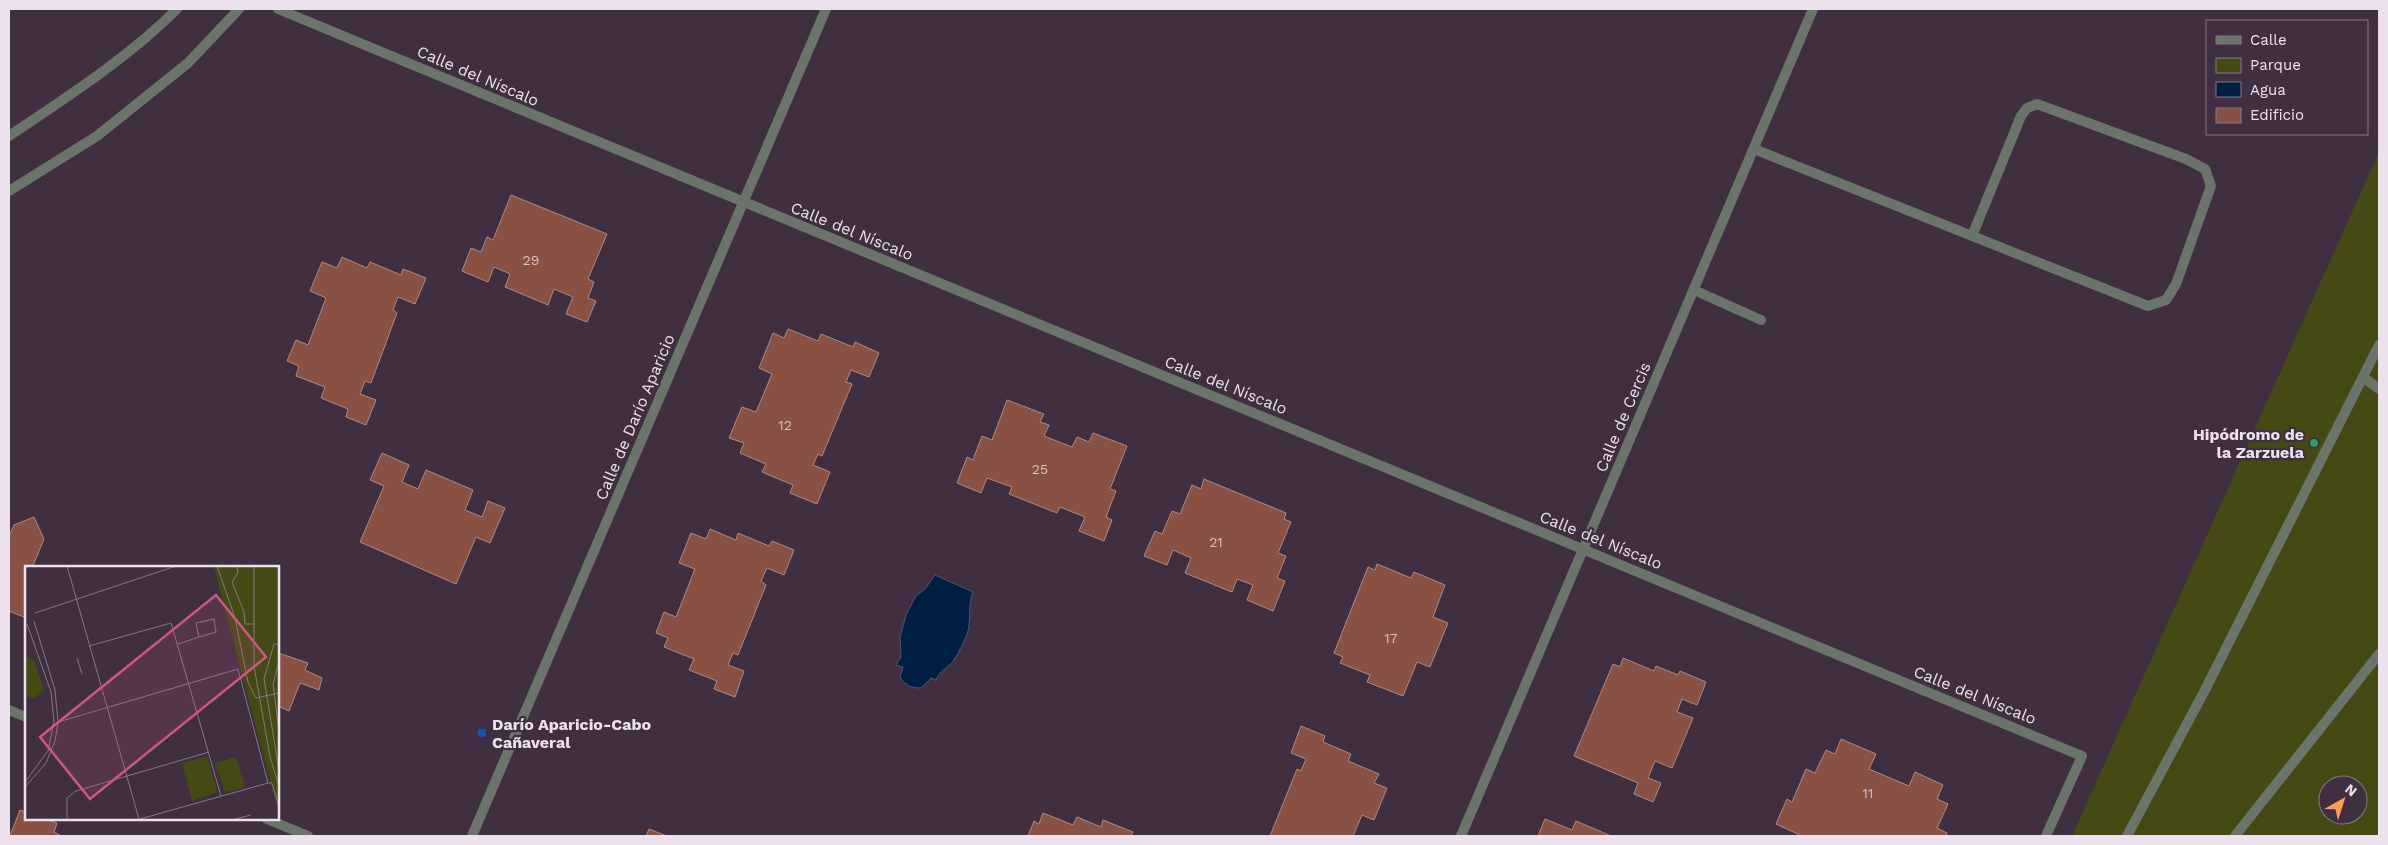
<svg xmlns="http://www.w3.org/2000/svg" width="2388" height="845" font-family="'Work Sans',sans-serif">
<style>
.green{fill:#454a15;fill-rule:evenodd}
.water{fill:#001e42;stroke:#475875}
.building{fill:#895143;stroke:#ab8c84}
.lines{fill:none;stroke-linecap:round;stroke-linejoin:round}
.service{stroke:#6b746a;stroke-width:10}
.minor{stroke:#6b746a;stroke-width:10}
.tertiary{stroke:#6b746a;stroke-width:10}
.leisure-dot{fill:#2e9e5b;stroke:#402f41;stroke-width:2}
.transit-dot{fill:#1a4fb4;stroke:#402f41;stroke-width:2}
.labels{text-anchor:middle;dominant-baseline:central;stroke-width:4.5;stroke-linejoin:round;paint-order:stroke}
.number-label{font-size:14px;fill:#d3bdc2}
.street-label{font-size:16px;fill:#ece1ed;stroke:#402f41}
.poi-label{font-size:16px;font-weight:bold;fill:#ece1ed;stroke:#402f41;text-anchor:end}
.inset-road{fill:none;stroke:#857686;stroke-width:1}
.view{fill:#cf5487;fill-opacity:0.15;stroke:#cf5487;stroke-width:2.5}
.inset-edge{fill:none;stroke:#ece1ed;stroke-width:2.5}
</style>
<rect width="100%" height="100%" fill="#402f41"/>
<!-- green -->
<path class="green" d="M2379 152V836H2072ZM2328 785H2358V815H2328Z"/>
<!-- water -->
<path class="water" d="M935 575 973 592C968 602 971 618 968 631 965 640 959 652 954 660 948 668 939 671 936 680L931 678 921 688C911 688 906 686 900 677L903 667 896 665 901 657 900 637 906 615 916 596 925 589Z"/>
<!-- building -->
<path class="building" d="M511 195 607 234 588 279 594 282 588 298 596 301 587 322 566 314 573 297 554 289 548 305 505 287 510 274 494 267 488 282 462 271 471 248 481 252 487 237 493 240Z
M342 257 367 268 370 262 401 275 403 269 426 278 415 304 398 297 393 310 397 313 371 383 365 381 360 394 376 400 366 425 346 417 348 409 321 398 325 387 296 376 299 366 287 361 296 340 308 345 326 298 310 291 322 262 337 268Z
M788 329 818 341 821 334 853 347 855 342 879 353 869 377 851 370 846 382 852 384 822 456 818 454 813 465 830 472 817 504 790 493 793 485 762 472 766 464 740 453 744 443 729 438 742 407 756 412 772 374 759 368 773 333 784 338Z
M1007 400 1044 414 1040 422 1049 425 1044 436 1072 447 1077 437 1089 442 1093 433 1127 446 1110 489 1116 491 1106 517 1112 520 1104 541 1079 531 1085 517 1060 507 1057 513 1009 494 1012 487 987 478 981 493 957 483 967 457 973 460 982 436 992 440Z
M382 453 409 465 402 482 418 489 426 470 473 490 465 510 482 517 488 501 505 508 490 543 476 537 456 584 360 542 384 486 370 480Z
M1204 479 1286 513 1284 519 1291 522 1278 553 1286 556 1277 578 1285 581 1273 611 1247 600 1253 585 1237 579 1232 592 1185 573 1191 558 1173 550 1167 565 1144 556 1155 531 1162 534 1172 511 1180 514 1192 485 1201 489Z
M34 517 44 539 32 568H26V618L9 611V536L14 525Z
M710 529 736 540 738 533 769 546 772 541 794 550 784 575 767 568 761 581 766 585 738 655 733 653 728 665 744 671 735 697 714 689 717 681 689 670 694 659 664 647 668 638 656 633 664 612 676 617 695 569 679 563 691 533 706 539Z
M1377 564 1411 578 1414 572 1445 585 1433 617 1448 623 1430 667 1417 662 1403 696 1367 682 1370 675 1340 663 1343 657 1334 653 1368 567 1375 570Z
M278 653 308 663 305 670 322 678 319 690 300 683 289 711 278 706Z
M1623 658 1654 671 1656 666 1678 675 1680 671 1706 682 1697 705 1682 699 1677 712 1693 718 1672 768 1655 761 1648 778 1661 783 1653 802 1634 794 1638 783 1574 756 1613 664 1620 667Z
M1301 726 1325 736 1323 742 1351 754 1348 761 1379 774 1374 783 1387 788 1374 820 1362 815 1353 836H1270L1297 769 1301 771 1306 759 1291 753Z
M1841 739 1876 754 1869 769 1909 786 1915 772 1943 785 1937 799 1948 804 1937 828 1947 833 1946 836H1802L1776 824 1787 799 1792 802 1806 769 1815 773 1826 750 1835 754Z
M20 810 26 812V819H44L57 823 54 832 61 836H10Z
M1043 813 1073 825 1077 817 1101 827 1103 820 1133 832 1131 836H1028L1034 821 1039 824Z
M1545 819 1572 830 1576 821 1611 836H1538Z
M649 829 667 836H646Z"/>
<g class="lines">
<!-- service -->
<path class="service" d="M1694 290 1761 320
M2363 377 2379 389
M2127 836 2205 690 2379 345
M2235 836 2379 654"/>
<!-- minor -->
<path class="minor" d="M278 9 2082 756 2046 836
M1754 149 2148 306 2166 300 2176 284 2211 186 2205 169 2186 159 2037 104 2027 108 2021 116 1972 236
M9 710 26 717
M267 819 308 836
M472 836 826 9
M1461 836 1813 9"/>
<!-- tertiary -->
<path class="tertiary" d="M9 136C67 97 128 58 177 9
M9 191 97 136 188 63 239 9"/>
</g>
<!-- markers -->
<circle class="leisure-dot" cx="2314" cy="443" r="5"/>
<rect class="transit-dot" x="477" y="728" width="10" height="10" rx="2.5"/>
<g class="labels">
<!-- number labels -->
<g class="number-label">
<text x="531" y="260">29</text>
<text x="785" y="425">12</text>
<text x="1040" y="469">25</text>
<text x="1216" y="542">21</text>
<text x="1391" y="638">17</text>
<text x="1868" y="793">11</text>
</g>
<!-- street labels -->
<g class="street-label">
<text transform="translate(478 76) rotate(23)">Calle del Níscalo</text>
<text transform="translate(852 231) rotate(22)">Calle del Níscalo</text>
<text transform="translate(1226 385) rotate(22)">Calle del Níscalo</text>
<text transform="translate(635 417) rotate(-67)">Calle de Darío Aparicio</text>
<text transform="translate(1623 417) rotate(-67)">Calle de Cercis</text>
<text transform="translate(1601 540) rotate(22)">Calle del Níscalo</text>
<text transform="translate(1975 695) rotate(22)">Calle del Níscalo</text>
</g>
<!-- poi labels -->
<g class="poi-label">
<text x="2304" y="434">Hipódromo de<tspan x="2304" dy="18">la Zarzuela</tspan></text>
<text x="492" y="724" text-anchor="start">Darío Aparicio-Cabo<tspan x="492" dy="18">Cañaveral</tspan></text>
</g>
</g>
<!-- overview -->
<g transform="translate(25 566)">
<rect width="254" height="254" fill="#402f41"/>
<path d="M189 0H254V248L198 37ZM0 90 9 94 20 127 17 126 9 132 0 130ZM179 191 183 192 192 226 167 235 157 197ZM211 191 220 221 200 226 190 197Z" fill="#454a15"/>
<path class="inset-road" d="M42 0 114 253M192 0 210 52 223 116 231 132 254 127M212 0 213 7 207 16 219 46 220 58H229M229 0V100L245 191 254 220M10 47 151 0M153 78 174 71 191 66 189 53 171 57 174 71M254 78H249L239 113 254 204M64 80 146 57 196 230M52 92 57 108M254 96 248 118 254 165M33 156 213 103 243 217M0 216 23 185 29 155 26 126 2 58M243 217H247L254 241M0 221 21 197 30 175 33 156 30 124 9 55M42 253V232L51 225 184 186M115 253 243 217M210 253 226 249"/>
<path class="view" d="M191 29 241 91 65 233 15 171Z"/>
<rect width="254" height="254" class="inset-edge"/>
</g>
<!-- border -->
<rect width="2388" height="845" fill="none" stroke="#ece1ed" stroke-width="20"/>
<!-- legend -->
<rect x="2206" y="20" width="162" height="115" fill="#402f41" stroke="#857686"/>
<rect x="2216" y="36" width="25" height="8" fill="#6b746a" stroke="#857686"/>
<text x="2250" y="45" font-size="15" fill="#ece1ed">Calle</text>
<rect x="2216" y="58" width="25" height="15" fill="#454a15" stroke="#857686"/>
<text x="2250" y="70" font-size="15" fill="#ece1ed">Parque</text>
<rect x="2216" y="82" width="25" height="15" fill="#001e42" stroke="#857686"/>
<text x="2250" y="95" font-size="15" fill="#ece1ed">Agua</text>
<rect x="2216" y="108" width="25" height="15" fill="#895143" stroke="#857686"/>
<text x="2250" y="120" font-size="15" fill="#ece1ed">Edificio</text>
<!-- north arrow -->
<g transform="translate(2343 800) rotate(39)"><circle r="24" fill="#402f41" stroke="#857686"/>
<path d="M0-4L9 19L0 12L-9 19Z" fill="#fe9c57"/>
<text y="-8" font-size="14" font-weight="bold" text-anchor="middle" fill="#ece1ed">N</text>
</g>
</svg>
